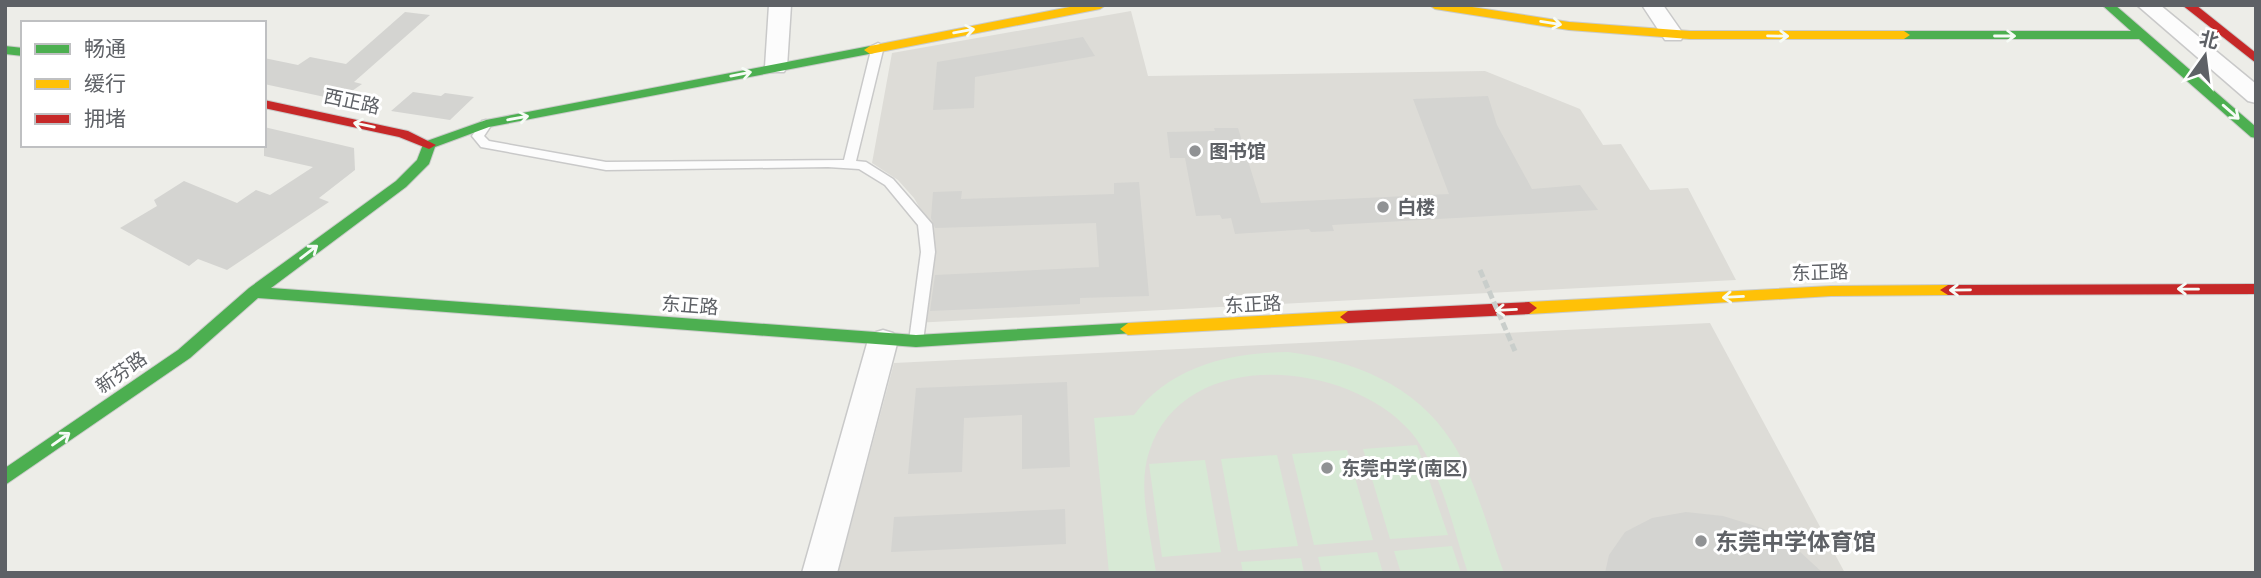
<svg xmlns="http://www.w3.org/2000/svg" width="2261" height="578" font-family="Mulish,'Noto Sans SC',sans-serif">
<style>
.education{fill:#dddcd7}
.green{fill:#d7e9d5}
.building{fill:#d4d4d1}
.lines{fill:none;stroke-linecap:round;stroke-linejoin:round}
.lane-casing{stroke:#c9c9c9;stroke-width:3}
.street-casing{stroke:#c9c9c9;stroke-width:3}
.fast-casing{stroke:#cacbca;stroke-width:2}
.slow-casing{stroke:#cacbca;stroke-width:2}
.jam-casing{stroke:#cacbca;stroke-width:2}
.lane{fill:#fcfcfc;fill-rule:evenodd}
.street{fill:#fcfcfc;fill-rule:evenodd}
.fast{fill:#4caf50;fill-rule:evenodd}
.slow{fill:#ffc107;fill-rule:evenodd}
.jam{fill:#c62828;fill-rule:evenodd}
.path-bridge{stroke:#c9cecb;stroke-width:5;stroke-dasharray:8 3.5;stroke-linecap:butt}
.oneway{stroke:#f6fbf6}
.poi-dot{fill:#909294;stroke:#fff;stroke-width:2.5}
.labels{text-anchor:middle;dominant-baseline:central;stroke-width:6;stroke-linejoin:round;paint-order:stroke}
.street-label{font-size:19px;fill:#5e6166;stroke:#fff}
.poi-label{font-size:19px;font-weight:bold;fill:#5e6166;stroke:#fff;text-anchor:start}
.near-poi-label{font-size:23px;font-weight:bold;fill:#5e6166;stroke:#fff;text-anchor:start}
</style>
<rect width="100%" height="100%" fill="#edede8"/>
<!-- education -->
<path class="education" d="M1131 11 1148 76 1485 71 1580 109 1603 145 1621 144 1650 190 1688 188 1736 280 914 323 929 224 914 198 898 180 872 163 892 53Z
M1710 323 1845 573H838L894 363Z"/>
<!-- green -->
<path class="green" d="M1288 352C1353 360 1416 385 1452 442 1475 477 1489 533 1504 573H1468C1453 529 1440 465 1410 431 1347 360 1183 345 1149 452 1137 488 1151 535 1156 573H1109L1094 418 1134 415C1171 366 1229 353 1288 352Z
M1417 445 1448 535 1390 539 1363 449Z
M1347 450 1373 540 1314 545 1292 454Z
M1277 455 1298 546 1238 551 1221 459Z
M1205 460 1221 552 1162 557 1149 464Z
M1452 546 1461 573H1401L1394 551Z
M1377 552 1383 573H1322L1318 557Z
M1301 558 1304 573H1243L1241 562Z"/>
<!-- building -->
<path class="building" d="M405 12 430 15 354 82 362 84 339 100 264 84V58L298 65 310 57 346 64Z
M1083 37 1095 56 975 77 974 108 933 110 937 62Z
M413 92 441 96 445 93 474 97 450 120 391 111Z
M1488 96 1497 125 1532 189 1580 185 1598 210 1332 225 1334 231 1311 232 1309 229 1235 234 1231 218 1222 219 1220 215 1196 216 1185 158H1170L1167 132 1215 131 1214 128H1238L1261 203 1449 194 1413 99Z
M264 127 354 148 355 170 319 198 329 202 227 270 198 259 189 266 120 228 157 206 154 200 184 181 237 203 256 190 270 195 313 167 264 156Z
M1139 182 1149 296 1080 298V304L930 311 935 275 1099 267 1096 223 935 228 931 218 933 192 962 191 961 199 1114 194V183Z
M1067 382 1070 467 1022 469V415L964 418 962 472 908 474 916 388Z
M1065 509 1066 544 891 552 894 517Z
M1686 512 1723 516 1762 528 1798 550 1823 573H1605L1609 555 1625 532 1652 518Z"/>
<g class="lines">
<!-- lane casing -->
<g class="lane-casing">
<path id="lane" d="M878 43 884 46 856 161 866 162 893 179 932 224 935 252 923 341 921 345H911L909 341 921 252 918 225 885 185 859 169 828 167 606 170 481 147 472 136 482 121 486 120 492 124 484 136 489 141 606 162 844 160 872 46Z"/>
</g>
<!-- street casing -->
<g class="street-casing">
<path id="street" d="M769 5H791L787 67 784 72H768L765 67Z
M1642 5H1663L1684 35 1681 40H1665Z
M2137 5H2160L2256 84V103L2248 101Z
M883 330 893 333 898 340 837 573H802L868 340 873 333Z"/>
</g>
<!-- fast casing -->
<g class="fast-casing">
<path id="fast" d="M2102 5H2115L2256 127V138L2251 137 2139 39H1904L1898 35 1904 31H2131Z
M5 46 23 48V56L5 54Z
M870 46 876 50 874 53 489 127 435 147 429 164 406 187 271 288 916 335 1128 323 1134 325 1136 329 1134 333 916 347 258 298 190 358 5 485V468L178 350 249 288 396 181 417 160 424 142 486 120Z"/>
</g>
<!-- slow casing -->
<g class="slow-casing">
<path id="slow" d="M1080 5H1106L1100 9 870 54 864 50 870 46Z
M1429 5H1459L1569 22 1690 31H1904L1910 35 1904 39H1690L1569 30 1435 9Z
M1948 285 1956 290 1948 295 1831 296 1529 314 1521 308 1529 302 1831 286Z
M1348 311 1356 317 1348 323 1128 335 1120 329 1128 323Z"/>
</g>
<!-- jam casing -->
<g class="jam-casing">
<path id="jam" d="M2182 5H2196L2256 53V63Z
M264 100 408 131 436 145 429 149 399 137 264 108Z
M2256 284V294L1948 295 1940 290 1948 285Z
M1529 302 1537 308 1529 314 1348 323 1340 317 1348 311Z"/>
</g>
<!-- lane -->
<use href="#lane" class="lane"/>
<!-- street -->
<use href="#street" class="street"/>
<!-- fast -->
<use href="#fast" class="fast"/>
<!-- slow -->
<use href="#slow" class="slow"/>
<!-- jam -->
<use href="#jam" class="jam"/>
<!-- path-bridge -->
<path class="path-bridge" d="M1480 270 1515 351"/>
</g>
<!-- one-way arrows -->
<defs><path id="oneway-shaft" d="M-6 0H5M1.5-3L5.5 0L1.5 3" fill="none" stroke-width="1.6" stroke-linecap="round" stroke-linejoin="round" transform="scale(1.75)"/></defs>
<g class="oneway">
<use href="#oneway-shaft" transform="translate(1551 23) rotate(9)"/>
<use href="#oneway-shaft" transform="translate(964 31) rotate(-10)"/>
<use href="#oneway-shaft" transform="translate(1778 36) rotate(1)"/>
<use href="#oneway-shaft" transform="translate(2005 36)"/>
<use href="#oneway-shaft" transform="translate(741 74) rotate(-11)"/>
<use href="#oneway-shaft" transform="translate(2231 112) rotate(41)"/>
<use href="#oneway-shaft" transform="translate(518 118) rotate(-10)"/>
<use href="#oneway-shaft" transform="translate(364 125) rotate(-168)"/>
<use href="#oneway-shaft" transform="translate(309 252) rotate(-37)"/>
<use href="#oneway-shaft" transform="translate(2188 289) rotate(-179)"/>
<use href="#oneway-shaft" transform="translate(1960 290) rotate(179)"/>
<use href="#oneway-shaft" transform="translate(1733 297) rotate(177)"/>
<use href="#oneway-shaft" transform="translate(1506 310) rotate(177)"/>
<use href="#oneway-shaft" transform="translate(61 439) rotate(-35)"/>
</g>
<!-- markers -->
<g class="poi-dot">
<circle cx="1195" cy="151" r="7"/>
<circle cx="1383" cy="207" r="7"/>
<circle cx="1327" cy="468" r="7"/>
<circle cx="1701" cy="541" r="7"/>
</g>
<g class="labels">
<!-- street labels -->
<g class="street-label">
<text transform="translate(352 101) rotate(12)">西正路</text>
<text transform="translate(1820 272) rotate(-2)">东正路</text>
<text transform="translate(1253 304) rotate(-3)">东正路</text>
<text transform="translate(690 305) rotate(4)">东正路</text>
<text transform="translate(121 372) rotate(-35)">新芬路</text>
</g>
<!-- poi labels -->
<g class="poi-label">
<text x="1209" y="151">图书馆</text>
<text x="1397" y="207">白楼</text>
<text x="1341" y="468">东莞中学(南区)</text>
</g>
<!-- near-poi labels -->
<g class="near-poi-label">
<text x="1715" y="541">东莞中学体育馆</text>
</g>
</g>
<!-- border -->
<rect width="2261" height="578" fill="none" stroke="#5e6166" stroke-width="14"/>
<!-- legend -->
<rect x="21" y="21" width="245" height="126" fill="#ffffff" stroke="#bfc0c2" stroke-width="2"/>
<rect x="35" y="44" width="35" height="10" fill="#4caf50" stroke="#bfc0c2" stroke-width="2"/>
<text x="84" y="56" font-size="21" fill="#5e6166">畅通</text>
<rect x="35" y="79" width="35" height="10" fill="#ffc107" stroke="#bfc0c2" stroke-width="2"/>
<text x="84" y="91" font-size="21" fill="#5e6166">缓行</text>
<rect x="35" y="114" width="35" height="10" fill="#c62828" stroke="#bfc0c2" stroke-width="2"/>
<text x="84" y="126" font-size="21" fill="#5e6166">拥堵</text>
<!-- north arrow -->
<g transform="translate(2205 56) rotate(14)" stroke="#ffffff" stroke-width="5" paint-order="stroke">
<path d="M0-5L12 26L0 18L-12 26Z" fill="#5e6166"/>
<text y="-10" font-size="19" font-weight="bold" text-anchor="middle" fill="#5e6166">北</text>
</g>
</svg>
